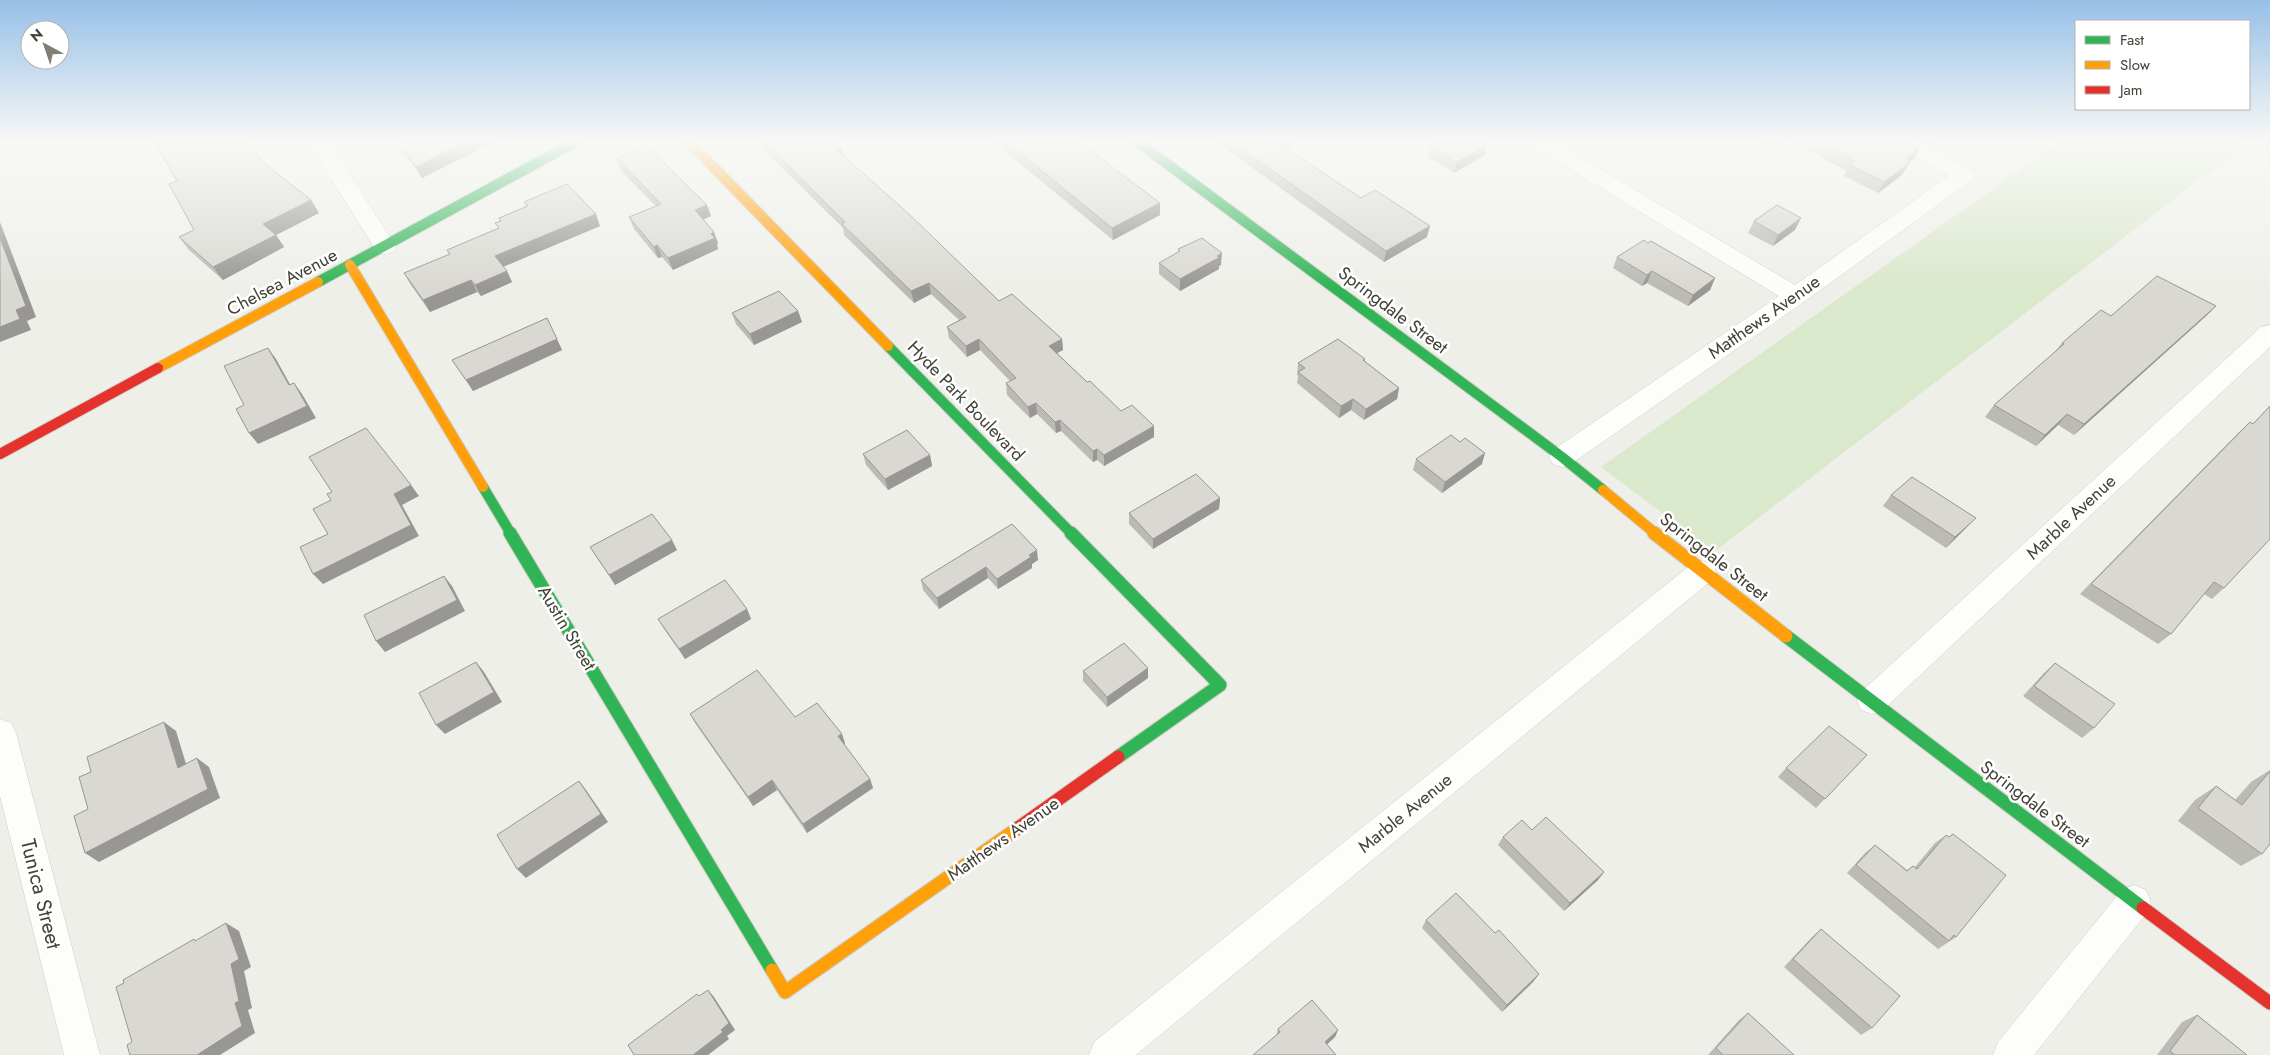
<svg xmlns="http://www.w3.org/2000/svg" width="2270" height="1055" font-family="Jost,sans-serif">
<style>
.green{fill:#dae8cc}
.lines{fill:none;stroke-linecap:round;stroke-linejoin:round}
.street-casing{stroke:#cdccc8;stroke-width:1}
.fast-far1-casing{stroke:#ceccc1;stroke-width:12}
.fast-casing{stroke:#ceccc1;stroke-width:15}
.slow-far1-casing{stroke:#ceccc1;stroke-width:12}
.slow-casing{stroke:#ceccc1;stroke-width:15}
.jam-far1-casing{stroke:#ceccc1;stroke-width:12}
.jam-casing{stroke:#ceccc1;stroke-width:15}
.street{fill:#fdfdfc;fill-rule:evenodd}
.fast-far1{stroke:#30b455;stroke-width:10}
.fast{stroke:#30b455;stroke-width:13}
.slow-far1{stroke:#ff9f0a;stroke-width:10}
.slow{stroke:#ff9f0a;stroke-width:13}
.jam-far1{stroke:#e5322d;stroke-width:10}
.jam{stroke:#e5322d;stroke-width:13}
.wall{fill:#bbbab5}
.shaded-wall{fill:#989793}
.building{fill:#d9d8d2;stroke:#989793}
.labels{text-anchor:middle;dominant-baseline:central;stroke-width:5;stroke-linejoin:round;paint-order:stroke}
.street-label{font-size:18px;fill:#444137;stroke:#fff}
.near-street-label{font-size:21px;fill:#444137;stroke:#fff}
</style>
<rect width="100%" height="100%" fill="#efefea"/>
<!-- green -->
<path class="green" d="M2062 140H2251L1714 552 1601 467Z"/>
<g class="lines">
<!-- street casing -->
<g class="street-casing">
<path id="street" d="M307 140H328L396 247 393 252 385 254 377 252Z
M1526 140H1551L1795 285 1949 176 1891 144 1888 140H1914L1972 170 1975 175 1972 180 1804 302 1571 464 1562 467 1553 464 1549 457 1553 450 1779 296 1529 144Z
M2270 325V347L1883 710 1872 714 1861 710 1857 701 1861 692 2261 327Z
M1702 561 1712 564 1716 572 1712 580 1136 1055H1089L1094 1042 1692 564Z
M0 719 11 723 16 733 100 1055H64L0 796Z
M2134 885 2146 890 2151 902 2146 914 2034 1055H1993L1998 1042 2122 890Z"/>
</g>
<!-- fast-far1 casing -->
<g class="fast-far1-casing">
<path id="fast-far1" d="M1135 140 1562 457 1603 490
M318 282 579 140
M888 346 1072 534
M483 487 511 534"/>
</g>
<!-- fast casing -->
<g class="fast-casing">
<path id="fast" d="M510 533 772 970
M1071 533 1220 685 1118 757
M1786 636 2143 908"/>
</g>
<!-- slow-far1 casing -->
<g class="slow-far1-casing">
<path id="slow-far1" d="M687 140 888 346
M350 265 483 487
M158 368 318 282
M1603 490 1656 534"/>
</g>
<!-- slow casing -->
<g class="slow-casing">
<path id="slow" d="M1654 533 1786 636
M772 970 785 992 1018 828"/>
</g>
<!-- jam-far1 casing -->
<g class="jam-far1-casing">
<path id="jam-far1" d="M0 454 158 368"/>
</g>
<!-- jam casing -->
<g class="jam-casing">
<path id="jam" d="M1018 828 1118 757
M2143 908 2270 1003"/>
</g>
<!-- street -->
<use href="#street" class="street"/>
<!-- fast-far1 -->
<use href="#fast-far1" class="fast-far1"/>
<!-- fast -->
<use href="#fast" class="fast"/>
<!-- slow-far1 -->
<use href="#slow-far1" class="slow-far1"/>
<!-- slow -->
<use href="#slow" class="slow"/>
<!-- jam-far1 -->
<use href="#jam-far1" class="jam-far1"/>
<!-- jam -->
<use href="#jam" class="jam"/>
</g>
<!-- wall -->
<path class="wall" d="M394 140H505L478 150 422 178Z
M754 140H834L842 147 844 156 999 301 1062 339 1063 350 1057 353 1087 382 1121 411 1154 437 1104 466 1097 460 1093 462 1061 431 1056 433 1037 414 1030 418 1007 395 1006 383 1010 381 980 350 967 357 949 338 947 327 959 320 931 294 914 303 844 235 843 228Z
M991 140H1076L1160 215 1113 240Z
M1213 140H1291V148L1289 149 1299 157 1361 198 1427 237 1384 262Z
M1757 140H1784L1772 148Z
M1788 140H1871L1874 142 1920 147 1914 159 1909 162 1902 175 1878 193 1844 176 1847 171Z
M1918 140H1938L1930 146Z
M1430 145 1485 155 1454 173 1427 156Z
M617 159 711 216 704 219 718 243 717 244 718 249 673 270 662 257 658 258 634 229 629 217 656 206 621 171Z
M264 163 311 200 319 213 276 235 284 247 223 280 189 250 179 237 194 230 177 181Z
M524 202 600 226 503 267 507 271 512 282 481 296 477 292 430 312 411 285 404 273 449 254 447 250 498 228 495 223 500 221 499 218 526 206Z
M1754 221 1795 230 1773 246 1748 233Z
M1178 249 1221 265 1219 266V269L1180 291 1159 274V263L1178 253Z
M1617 257 1715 278 1710 290 1688 306 1647 283 1642 286 1613 268Z
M2216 306 2205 317 2074 435 2058 425 2036 446 1985 417 1994 405 2053 354 2062 343 2111 316Z
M798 311 802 322 754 345 736 324 732 313Z
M547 318 562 350 473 391 452 360Z
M1365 359V361L1399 388 1397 399 1364 420 1351 410 1339 418 1297 383 1298 376 1297 375 1298 363Z
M2270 406V539L2224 588 2212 599 2204 594 2171 634 2158 644 2080 594 2238 433 2250 422 2253 424Z
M863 454 930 455 932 466 888 490 866 465Z
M1416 459 1482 464 1442 493 1413 470Z
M1891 495 1966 528 1946 548 1883 506Z
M1220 498 1219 509 1153 549 1129 524V513Z
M1012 524 1038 560 1032 564V568L998 589 988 578 939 609 923 590 921 580Z
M590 547 677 550 615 585Z
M747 609 751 619 685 659 664 629 658 619Z
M2055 663 2094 728 2082 738 2023 696 2044 673Z
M1083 671 1148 678 1107 707 1083 681Z
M690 714 795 717 845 743 844 744 870 779 873 788 807 833 777 790 753 806 695 723Z
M1867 755 1816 808 1778 777 1786 768Z
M2270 770V844L2262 854 2241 866 2178 821 2195 800 2216 786 2235 800 2251 782Z
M1532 830 1604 872 1598 880 1564 911 1498 845 1503 837Z
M1953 834 1956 937 1938 949 1847 873 1865 853 1875 845 1907 870 1913 866 1915 867 1935 843 1946 835 1949 837Z
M1426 920 1495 933 1539 974 1533 982 1502 1012 1422 928Z
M1821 929 1872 1028 1861 1035 1784 967 1812 937Z
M1748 1013 1794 1055H1708L1739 1020Z
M2197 1015 2247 1055H2157L2182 1022Z
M1278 1029 1338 1030 1335 1037 1327 1044 1276 1036Z"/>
<!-- shaded-wall -->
<path class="shaded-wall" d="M468 140H505L478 150 422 178 416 167Z
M1286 140H1291V148L1279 155 1280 143Z
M1776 140H1784L1772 148Z
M1933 140H1938L1930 146Z
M1488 144 1485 155 1454 173 1457 162Z
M842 147 845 159 837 150Z
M1920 147 1914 159 1909 162 1907 165 1909 164 1902 175 1878 193 1884 182 1906 158Z
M311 200 319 213 276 235 284 247 223 280 213 267 263 224Z
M1160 203V215L1113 240 1112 228Z
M707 205 711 216 699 221 695 210Z
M596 214 600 226 500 268 495 256Z
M1801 218 1795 230 1773 246 1778 235Z
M0 222 36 317 27 321 31 330 0 342V327L16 310 0 238Z
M1430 226 1427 237 1384 262 1386 251Z
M714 232 718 243 717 244 718 249 673 270 668 258Z
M657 245 662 257 658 258 654 247Z
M1222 253 1221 265 1219 266V269L1180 291V279Z
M507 271 512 282 481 296 475 285Z
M1652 271 1647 283 1642 286 1647 275Z
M1715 278 1710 290 1688 306 1693 295Z
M471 280 477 292 430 312 423 300Z
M929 283 931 294 914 303 911 291Z
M2216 306 2205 317 2074 435 2084 424Z
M798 311 802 322 754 345 750 334Z
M547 318 562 350 473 391 466 380Z
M979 339 980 350 967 357 966 346Z
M1062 339 1063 350 1050 357 1049 346Z
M268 348 276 359 297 397 289 385Z
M294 383 302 394 316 418 258 444 249 433Z
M1399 388 1397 399 1364 420 1366 409Z
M1353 399 1351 410 1339 418 1341 406Z
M1036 403 1037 414 1030 418 1028 407Z
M2067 414 2058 425 2036 446 2045 435Z
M1060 420 1061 431 1056 433 1055 422Z
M1154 426V437L1104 466V455Z
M1097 449V460L1093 462V451Z
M1485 453 1482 464 1442 493 1445 482Z
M930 455 932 466 888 490 885 479Z
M411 485 419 496 402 505 419 536 323 584 313 574 394 494Z
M1220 498 1219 509 1153 549V539Z
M1976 518 1946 548 1955 537Z
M672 540 677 550 615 585 609 575Z
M1037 550 1038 560 1032 564V568L998 589 997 579Z
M986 567 988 578 939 609 937 598Z
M444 576 452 586 465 611 385 652 376 641Z
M747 609 751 619 685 659 679 649Z
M476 662 484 672 502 702 445 734 436 725Z
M1148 668V678L1107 707V697Z
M164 722 176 731 190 777 178 768Z
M842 734 845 743 842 746 838 736Z
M197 758 209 767 220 798 99 862 85 853Z
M870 779 873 788 807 833 803 824Z
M772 780 777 790 753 806 748 797Z
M579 781 586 790 608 822 526 878 517 869Z
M1604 872 1598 880 1564 911 1570 903Z
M226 923 239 931 251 967 244 971 252 1008 248 1010 255 1033 220 1055H197L235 1003Z
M1539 974 1533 982 1502 1012 1507 1005Z
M708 990 714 997 735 1030 727 1036 729 1039 708 1055H693L721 1030Z
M1338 1030 1335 1037 1322 1049 1325 1042Z"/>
<!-- building -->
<path class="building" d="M153 140H249L264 163 311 200 263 224 276 235 213 267 179 237 194 230 169 184 177 181Z
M396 140H468L416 167Z
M763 140H834L842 147 837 150 910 215 999 301 1012 294 1062 339 1049 346 1087 382 1090 381 1121 411 1132 405 1154 426 1104 455 1097 449 1093 451 1060 420 1055 422 1036 403 1028 407 1006 383 1016 378 979 339 966 346 947 327 966 317 929 283 911 291 842 224 845 222Z
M1004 140H1076L1160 203 1112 228Z
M1229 140H1286L1280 143 1299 157 1361 198 1375 190 1430 226 1386 251Z
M1438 140H1482L1488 144 1457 162 1430 145Z
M1816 140H1871L1874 142 1876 140H1908L1920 147 1906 158 1910 160 1907 163 1909 164 1884 182 1850 165 1855 161Z
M647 146 707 205 695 210 714 232 711 234 715 238 668 258 657 245 654 247 629 217 661 204 617 159Z
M567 184 596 214 495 256 507 271 475 285 471 280 423 300 404 273 450 254 447 250 499 228 495 223 501 221 499 218 528 206 524 202Z
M1777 205 1801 218 1778 235 1754 221Z
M0 238 26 306 16 310 20 319 0 327Z
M1202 238 1222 253 1217 256 1220 257 1180 279 1159 263 1180 251 1178 249Z
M1644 240 1648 243 1651 241 1715 278 1693 295 1652 271 1647 275 1617 257Z
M2157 276 2216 306 2084 424 2067 414 2045 435 1994 405 2064 344 2062 343 2101 310 2111 316Z
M779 291 798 311 750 334 732 313Z
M547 318 557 339 466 380 452 360Z
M1338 339 1365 359 1363 360 1399 388 1366 409 1353 399 1341 406 1298 372 1305 368 1298 363Z
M268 348 289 385 294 383 307 406 249 433 236 409 244 405 224 366Z
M2270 406V539L2224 588 2214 582 2171 634 2091 584 2250 422 2253 424Z
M366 428 411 485 394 494 411 525 313 574 300 547 328 534 313 509 331 500 327 494 332 492 309 457Z
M907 430 930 455 885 479 863 454Z
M1451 435 1460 442 1465 438 1485 453 1445 482 1416 459Z
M1196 474 1220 498 1153 539 1129 513Z
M1912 477 1976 518 1955 537 1891 495Z
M652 514 672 540 609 575 590 547Z
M1012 524 1037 550 1029 555 1031 557 997 579 986 567 937 598 921 580Z
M444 576 457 600 376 641 364 615Z
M725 580 747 609 679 649 658 619Z
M1124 643 1148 668 1107 697 1083 671Z
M476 662 494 692 436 725 419 693Z
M2055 663 2115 704 2094 728 2034 686Z
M757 670 795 717 817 703 842 734 838 736 870 779 803 824 772 780 748 797 690 714Z
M164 722 178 768 197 758 208 789 85 853 74 816 88 809 79 777 91 772 87 757Z
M1829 726 1867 755 1825 799 1786 768Z
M2270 771V844L2262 854 2198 808 2216 786 2242 805Z
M579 781 601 814 517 869 497 835Z
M1546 817 1604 872 1570 903 1503 837 1522 820 1532 830Z
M1953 834 2006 875 1956 937 1954 935 1949 941 1856 865 1875 845 1907 871 1913 866 1917 869 1946 835 1949 837Z
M1456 893 1495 933 1499 930 1539 974 1507 1005 1426 920Z
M226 923 239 959 231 964 239 1001 235 1003 242 1026 197 1055H130L127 1045 132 1042 116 987 124 983 123 980 194 939 195 941Z
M1821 929 1900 996 1872 1028 1793 959Z
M708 990 729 1023 721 1030 723 1032 693 1055H634L628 1045 697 994 699 996Z
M1312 1000 1338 1030 1325 1042 1336 1055H1253L1280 1032 1278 1029Z
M1748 1013 1794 1055H1723L1716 1048Z
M2197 1015 2247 1055H2175L2170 1051Z"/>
<!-- sky -->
<linearGradient id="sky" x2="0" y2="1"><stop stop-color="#97c0e8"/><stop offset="0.49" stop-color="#f8f8f6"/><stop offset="1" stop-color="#f8f8f6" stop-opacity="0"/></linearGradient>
<rect width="2270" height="288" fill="url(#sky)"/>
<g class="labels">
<!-- street labels -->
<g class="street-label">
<text transform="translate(282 282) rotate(-28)">Chelsea Avenue</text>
<text transform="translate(1393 310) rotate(37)">Springdale Street</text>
<text transform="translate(1764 317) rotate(-35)">Matthews Avenue</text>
<text transform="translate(966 401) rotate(46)">Hyde Park Boulevard</text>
<text transform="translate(2071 517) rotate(-43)">Marble Avenue</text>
<text transform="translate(1714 557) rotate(38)">Springdale Street</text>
<text transform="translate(567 628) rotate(59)">Austin Street</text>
<text transform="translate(2035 804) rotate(37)">Springdale Street</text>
<text transform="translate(1405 813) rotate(-39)">Marble Avenue</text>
<text transform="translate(1003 839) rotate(-35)">Matthews Avenue</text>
</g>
<!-- near-street labels -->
<g class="near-street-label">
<text transform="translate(41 894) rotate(76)">Tunica Street</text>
</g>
</g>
<!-- legend -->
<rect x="2075" y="20" width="175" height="90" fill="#ffffff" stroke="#b4b3af"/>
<rect x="2085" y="36" width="25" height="8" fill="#30b455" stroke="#b4b3af"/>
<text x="2120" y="45" font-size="15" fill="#444137">Fast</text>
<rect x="2085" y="61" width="25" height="8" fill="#ff9f0a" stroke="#b4b3af"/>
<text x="2120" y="70" font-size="15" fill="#444137">Slow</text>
<rect x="2085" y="86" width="25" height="8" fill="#e5322d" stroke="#b4b3af"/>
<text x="2120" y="95" font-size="15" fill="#444137">Jam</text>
<!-- north arrow -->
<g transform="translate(45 45) rotate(320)"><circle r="24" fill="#ffffff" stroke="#b4b3af"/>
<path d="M0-4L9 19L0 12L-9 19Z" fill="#807e76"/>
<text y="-8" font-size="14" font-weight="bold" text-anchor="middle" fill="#444137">N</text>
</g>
</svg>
